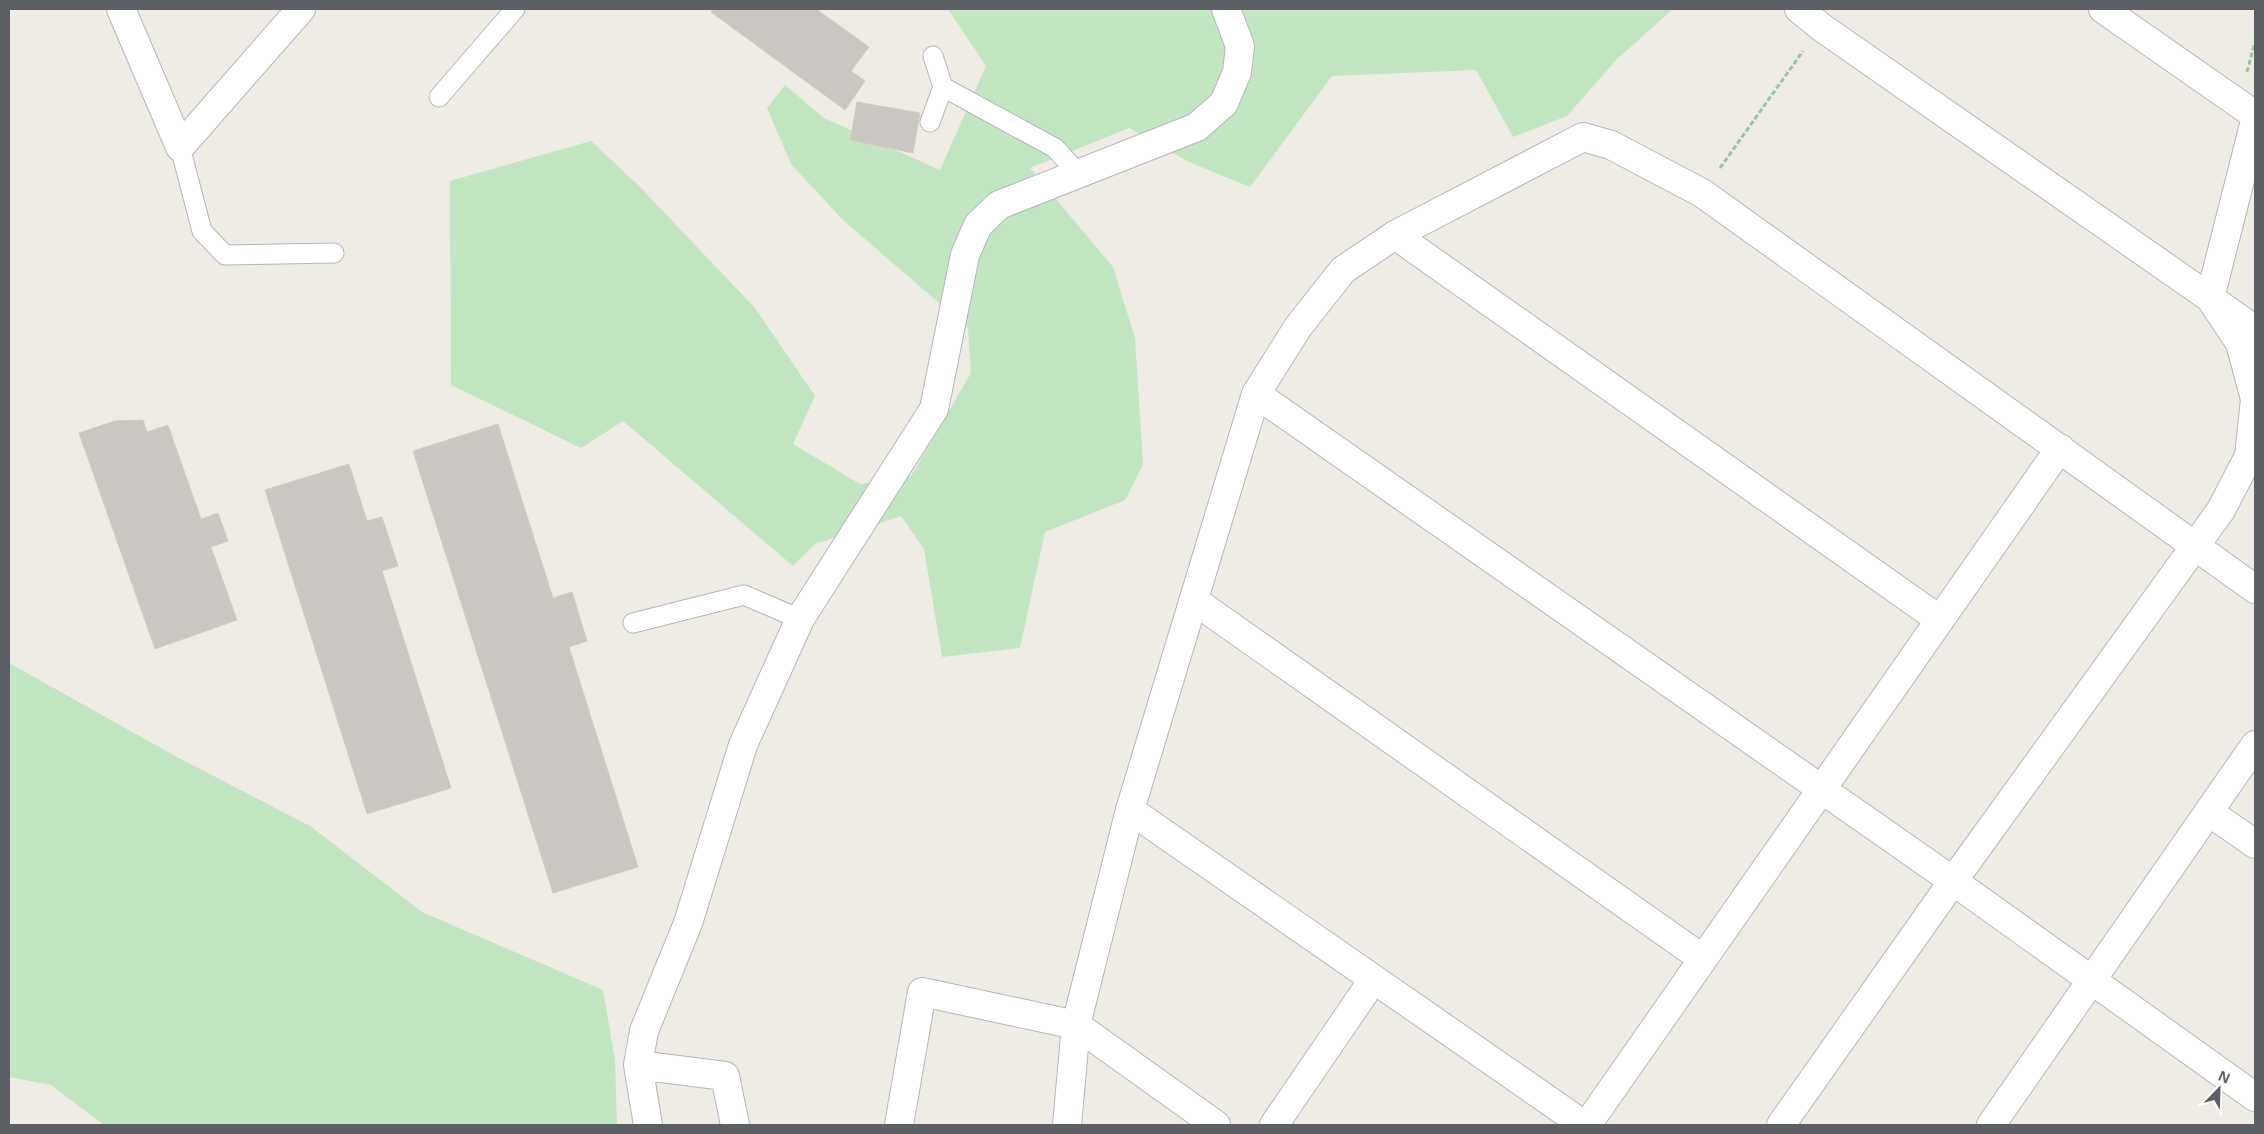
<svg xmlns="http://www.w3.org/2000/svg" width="2264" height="1134" font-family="'Open Sans',sans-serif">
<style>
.green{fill:#c2e6c1}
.building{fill:#cac6c1;stroke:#d3cdc2}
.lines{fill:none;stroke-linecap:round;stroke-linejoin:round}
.service-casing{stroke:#b4b7bb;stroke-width:21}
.minor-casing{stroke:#b4b7bb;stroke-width:30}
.tertiary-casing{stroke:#b4b7bb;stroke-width:30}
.path{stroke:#9ac6a5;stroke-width:3;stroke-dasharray:5 2.5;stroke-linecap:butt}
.service{stroke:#fff;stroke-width:19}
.minor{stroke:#fff;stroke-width:28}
.tertiary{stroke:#fff;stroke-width:28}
</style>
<rect width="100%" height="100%" fill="#eeece4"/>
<!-- green -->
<path class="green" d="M948 9H1673L1616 60 1567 116 1513 137 1476 70 1332 76 1250 187 1189 162 1129 128 1030 168 1113 267 1135 338 1143 465 1125 500 1045 532 1020 648 942 657 924 549 901 516 815 544 793 566 623 421 581 448 451 385 450 181 591 141 639 186 755 308 815 396 793 444 860 484 911 476 971 373 968 328 843 220 791 164 767 108 785 85 824 118 940 170 986 66Z
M9 663 177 757 310 826 422 912 603 990 615 1060 617 1125H104L51 1085 9 1077Z"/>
<!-- building -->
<path class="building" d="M713 9H816L869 47 851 71 865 81 845 110 711 12Z
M857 102 920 113 913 153 850 140Z
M143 420 147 432 168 425 201 519 218 513 228 541 211 547 237 620 155 649 79 433 115 421Z
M498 424 553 598 572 592 587 641 569 647 638 867 553 893 413 451Z
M349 464 367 521 382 517 398 566 382 571 451 788 367 814 265 490Z"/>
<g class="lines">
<!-- service casing -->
<g class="service-casing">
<path id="service" d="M943 87 1055 148 1078 173
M439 97 515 9
M930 122 943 87 933 56
M180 147 202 231 225 255 334 253
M633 623 744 595 800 619"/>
</g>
<!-- minor casing -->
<g class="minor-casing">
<path id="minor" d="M121 9 180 147 301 9
M2103 9 2255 115
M2255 121 2210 298 2255 330
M1395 235 1940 620
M1256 394 1953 881 2255 1097
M1195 601 1703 959
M1130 810 1584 1125
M2209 812 2255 844
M638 1065 725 1076 735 1125
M648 1125 638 1065 644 1031 688 923 743 745 800 619 934 409 965 255 978 225 999 205 1197 127 1224 103 1237 72 1240 46 1226 9
M899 1125 922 992 1076 1025 1216 1125
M1274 1125 1373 980
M1587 1125 2060 448
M1991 1125 2255 745"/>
</g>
<!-- tertiary casing -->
<g class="tertiary-casing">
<path id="tertiary" d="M1067 1125 1076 1025 1130 810 1256 394 1298 327 1343 270 1395 235 1583 137 1611 145 1702 193 2255 589
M1781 1125 1953 881 2221 510 2249 456 2255 399 2240 343 2210 298 1821 27 1799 9"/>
</g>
<!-- path -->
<path class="path" d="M2247 72 2255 42
M1720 168 1803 51"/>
<!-- service -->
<use href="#service" class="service"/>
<!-- minor -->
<use href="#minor" class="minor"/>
<!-- tertiary -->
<use href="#tertiary" class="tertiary"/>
</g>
<!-- border -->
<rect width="2264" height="1134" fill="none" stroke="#5c6064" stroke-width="20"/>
<!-- north arrow -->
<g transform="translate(2219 1089) rotate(23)" stroke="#ffffff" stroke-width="4" paint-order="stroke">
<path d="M0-4L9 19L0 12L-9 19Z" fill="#5c6064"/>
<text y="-8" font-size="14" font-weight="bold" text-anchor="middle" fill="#5c6064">N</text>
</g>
</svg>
